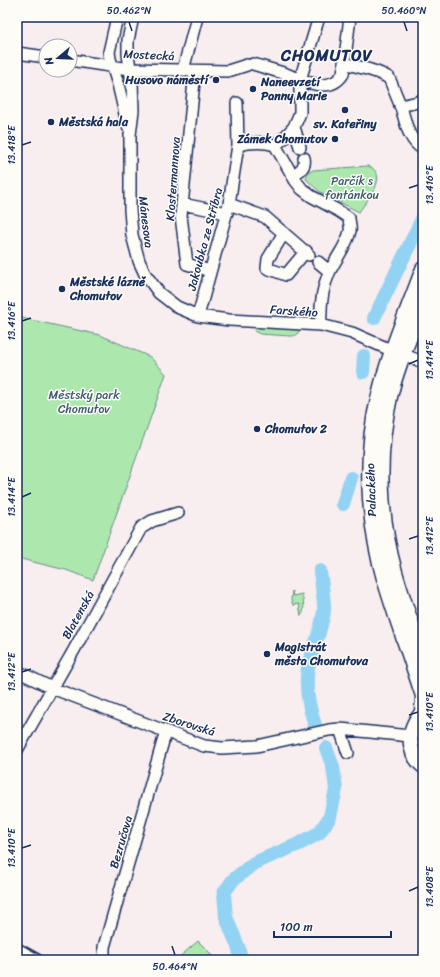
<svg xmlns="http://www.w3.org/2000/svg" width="440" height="977" font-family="Sriracha,sans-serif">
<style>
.green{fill:#ace8ad;stroke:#648c86}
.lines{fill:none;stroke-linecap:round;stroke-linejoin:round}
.river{stroke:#92d3f4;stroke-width:14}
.minor-casing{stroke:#1b2f5e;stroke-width:14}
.major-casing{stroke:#1b2f5e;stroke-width:17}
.minor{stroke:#fdfcf7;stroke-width:11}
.major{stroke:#fdfcf7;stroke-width:14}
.ticks{fill:none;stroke:#1b2f5e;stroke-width:1.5}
.poi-dot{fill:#1b2f5e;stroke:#fdfcf7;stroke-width:1.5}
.labels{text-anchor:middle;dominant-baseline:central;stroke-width:3;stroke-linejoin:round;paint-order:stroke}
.street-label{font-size:12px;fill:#1b2f5e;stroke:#fdfcf7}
.poi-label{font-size:12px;font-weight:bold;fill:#1b2f5e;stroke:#fdfcf7;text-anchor:start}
.park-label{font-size:12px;fill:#3f5d72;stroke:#fdfcf7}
.district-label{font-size:16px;font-weight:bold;letter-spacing:1px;fill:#1b2f5e;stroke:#fdfcf7}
.neatline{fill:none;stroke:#1b2f5e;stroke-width:1.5}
.ticks-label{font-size:10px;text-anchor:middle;fill:#1b2f5e}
</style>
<rect width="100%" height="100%" fill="#f8edef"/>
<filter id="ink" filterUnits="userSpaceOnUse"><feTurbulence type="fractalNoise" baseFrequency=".025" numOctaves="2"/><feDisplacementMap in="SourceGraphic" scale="8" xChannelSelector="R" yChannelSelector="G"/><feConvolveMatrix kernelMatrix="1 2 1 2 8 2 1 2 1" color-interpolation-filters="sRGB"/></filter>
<g filter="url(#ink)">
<!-- green -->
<path class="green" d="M368 166C391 175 367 200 359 212L320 192 306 179 307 174 313 170Z
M17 317 100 335 150 357 166 374 93 580 66 570 17 558Z
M257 327 300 328C298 334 297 336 290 336L260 334 254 331Z
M292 591 293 596 302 594C303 601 306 610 301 616L299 604 293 605 291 600Z
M198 941 211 954V960H176Z"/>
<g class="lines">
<!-- river -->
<path class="river" d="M374 318 423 217
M363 372 364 356
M343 504 351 478
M315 725C307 702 303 679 311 656 316 641 322 627 324 611 325 603 321 581 320 571
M241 960 239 949 226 917 224 893 233 880 254 863 299 844 319 833 330 817 336 789 333 767 326 748"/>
<!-- minor casing -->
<g class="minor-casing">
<path id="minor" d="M117 17 109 52 110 59 118 84 128 127
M133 17 128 40V54L132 83 133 110 130 135V210L132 235 139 261 145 274 159 293 177 307 198 316 229 320 321 325 352 333 393 351 423 362
M17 53 46 57
M70 60 130 69 228 71 247 65
M344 63C360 68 375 69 389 78 393 87 397 97 401 107 406 123 408 140 423 149
M253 64C263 67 273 70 283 73 301 79 329 96 343 74L350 17
M183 70 197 17
M195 71 181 216 187 264 210 271
M400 106 418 102 423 99
M294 127 300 147
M238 145C251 142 262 141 275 145
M275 145 295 180 302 189 311 196 337 210 349 218C349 222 351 227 350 231 347 246 335 259 329 273 322 289 320 308 321 325
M275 145 283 139 294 127 300 113V80L319 17
M293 175C300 171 306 167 304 158
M182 204 227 213
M229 204 265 217 309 255
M284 233 268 259 267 268 286 275 306 251
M318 262 329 271
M198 316 229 204 238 145 237 103
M17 671 52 688 204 746 222 748 257 746 329 730 340 729 410 736
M340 729 348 753
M17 750 74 650 141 528 152 521 178 513
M17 949 37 960
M104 960V947L166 731"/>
</g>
<!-- major casing -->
<g class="major-casing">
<path id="major" d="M423 303C412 334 397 365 390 397 377 454 379 515 395 572 403 600 413 628 423 655
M422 712 423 696 420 687C408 650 394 613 383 575 367 517 364 453 379 395 389 353 408 309 423 269
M423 712C407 728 406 751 423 766"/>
</g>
<!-- minor -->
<use href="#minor" class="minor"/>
<!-- major -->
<use href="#major" class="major"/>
</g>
</g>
<!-- ticks -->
<path class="ticks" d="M129 22 132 31M404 22 407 31M22 145 31 142M409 188 418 185M22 321 31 318M409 364 418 360M22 497 31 493M409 539 418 536M22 672 31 669M409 715 418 712M22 848 31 845M409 891 418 887M172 946 175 955"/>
<!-- markers -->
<g class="poi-dot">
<circle cx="216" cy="80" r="4"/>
<circle cx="253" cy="89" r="4"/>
<circle cx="345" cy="110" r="4"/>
<circle cx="51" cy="122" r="4"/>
<circle cx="335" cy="139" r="4"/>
<circle cx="62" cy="289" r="4"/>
<circle cx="257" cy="429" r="4"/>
<circle cx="267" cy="654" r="4"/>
</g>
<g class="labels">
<!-- street labels -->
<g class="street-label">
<text transform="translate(149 55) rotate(3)">Mostecká</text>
<text transform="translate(173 179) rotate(-86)">Klostermannova</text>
<text transform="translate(146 222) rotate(83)">Mánesova</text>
<text transform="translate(205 239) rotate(-75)">Jakoubka ze Stříbra</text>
<text transform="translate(294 311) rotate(4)">Farského</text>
<text transform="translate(371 490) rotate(-92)">Palackého</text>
<text transform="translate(78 615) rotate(-61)">Blatenská</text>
<text transform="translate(189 724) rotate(18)">Zborovská</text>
<text transform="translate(121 842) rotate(-74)">Bezručova</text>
</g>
<!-- poi labels -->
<g class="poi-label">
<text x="208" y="80" text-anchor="end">Husovo náměstí</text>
<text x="261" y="82">Naneevzetí<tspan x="261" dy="14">Panny Marie</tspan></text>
<text x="59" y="122">Městská hala</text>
<text x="345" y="124" text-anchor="middle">sv. Kateřiny</text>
<text x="327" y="139" text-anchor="end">Zámek Chomutov</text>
<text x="70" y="282">Městské lázně<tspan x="70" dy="14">Chomutov</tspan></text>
<text x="265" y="429">Chomutov 2</text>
<text x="275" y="647">Magistrát<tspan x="275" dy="14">města Chomutova</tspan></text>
</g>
<!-- park labels -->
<g class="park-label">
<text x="352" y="181">Parčík s<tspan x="352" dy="14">fontánkou</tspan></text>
<text x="84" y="395">Městský park<tspan x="84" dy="14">Chomutov</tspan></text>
</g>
<!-- district labels -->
<g class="district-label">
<text x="327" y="55">CHOMUTOV</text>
</g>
</g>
<!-- margin -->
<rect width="440" height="977" fill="none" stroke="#fdfcf7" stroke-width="44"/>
<!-- north arrow -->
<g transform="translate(58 58) rotate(251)"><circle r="19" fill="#fdfcf7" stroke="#a3aaba"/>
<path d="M0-3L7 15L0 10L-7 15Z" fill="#1b2f5e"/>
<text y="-6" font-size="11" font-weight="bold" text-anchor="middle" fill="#1b2f5e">N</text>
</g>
<!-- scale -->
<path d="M274 931v6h117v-6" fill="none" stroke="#1b2f5e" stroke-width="2"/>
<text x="280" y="931" font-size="12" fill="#1b2f5e" stroke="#fdfcf7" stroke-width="3" paint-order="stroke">100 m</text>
<rect x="22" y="22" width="396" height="933" class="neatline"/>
<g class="ticks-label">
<text x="129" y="14">50.462°N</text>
<text x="404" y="14">50.460°N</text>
<text transform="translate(11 145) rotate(-90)" y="4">13.418°E</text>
<text transform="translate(429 185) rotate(-90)" y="4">13.416°E</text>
<text transform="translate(11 321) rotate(-90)" y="4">13.416°E</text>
<text transform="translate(429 360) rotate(-90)" y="4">13.414°E</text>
<text transform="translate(11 497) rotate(-90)" y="4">13.414°E</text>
<text transform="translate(429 536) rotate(-90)" y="4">13.412°E</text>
<text transform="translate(11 672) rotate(-90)" y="4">13.412°E</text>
<text transform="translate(429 712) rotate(-90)" y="4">13.410°E</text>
<text transform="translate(11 848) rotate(-90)" y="4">13.410°E</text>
<text transform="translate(429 887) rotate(-90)" y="4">13.408°E</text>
<text x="175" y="970">50.464°N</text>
</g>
</svg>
